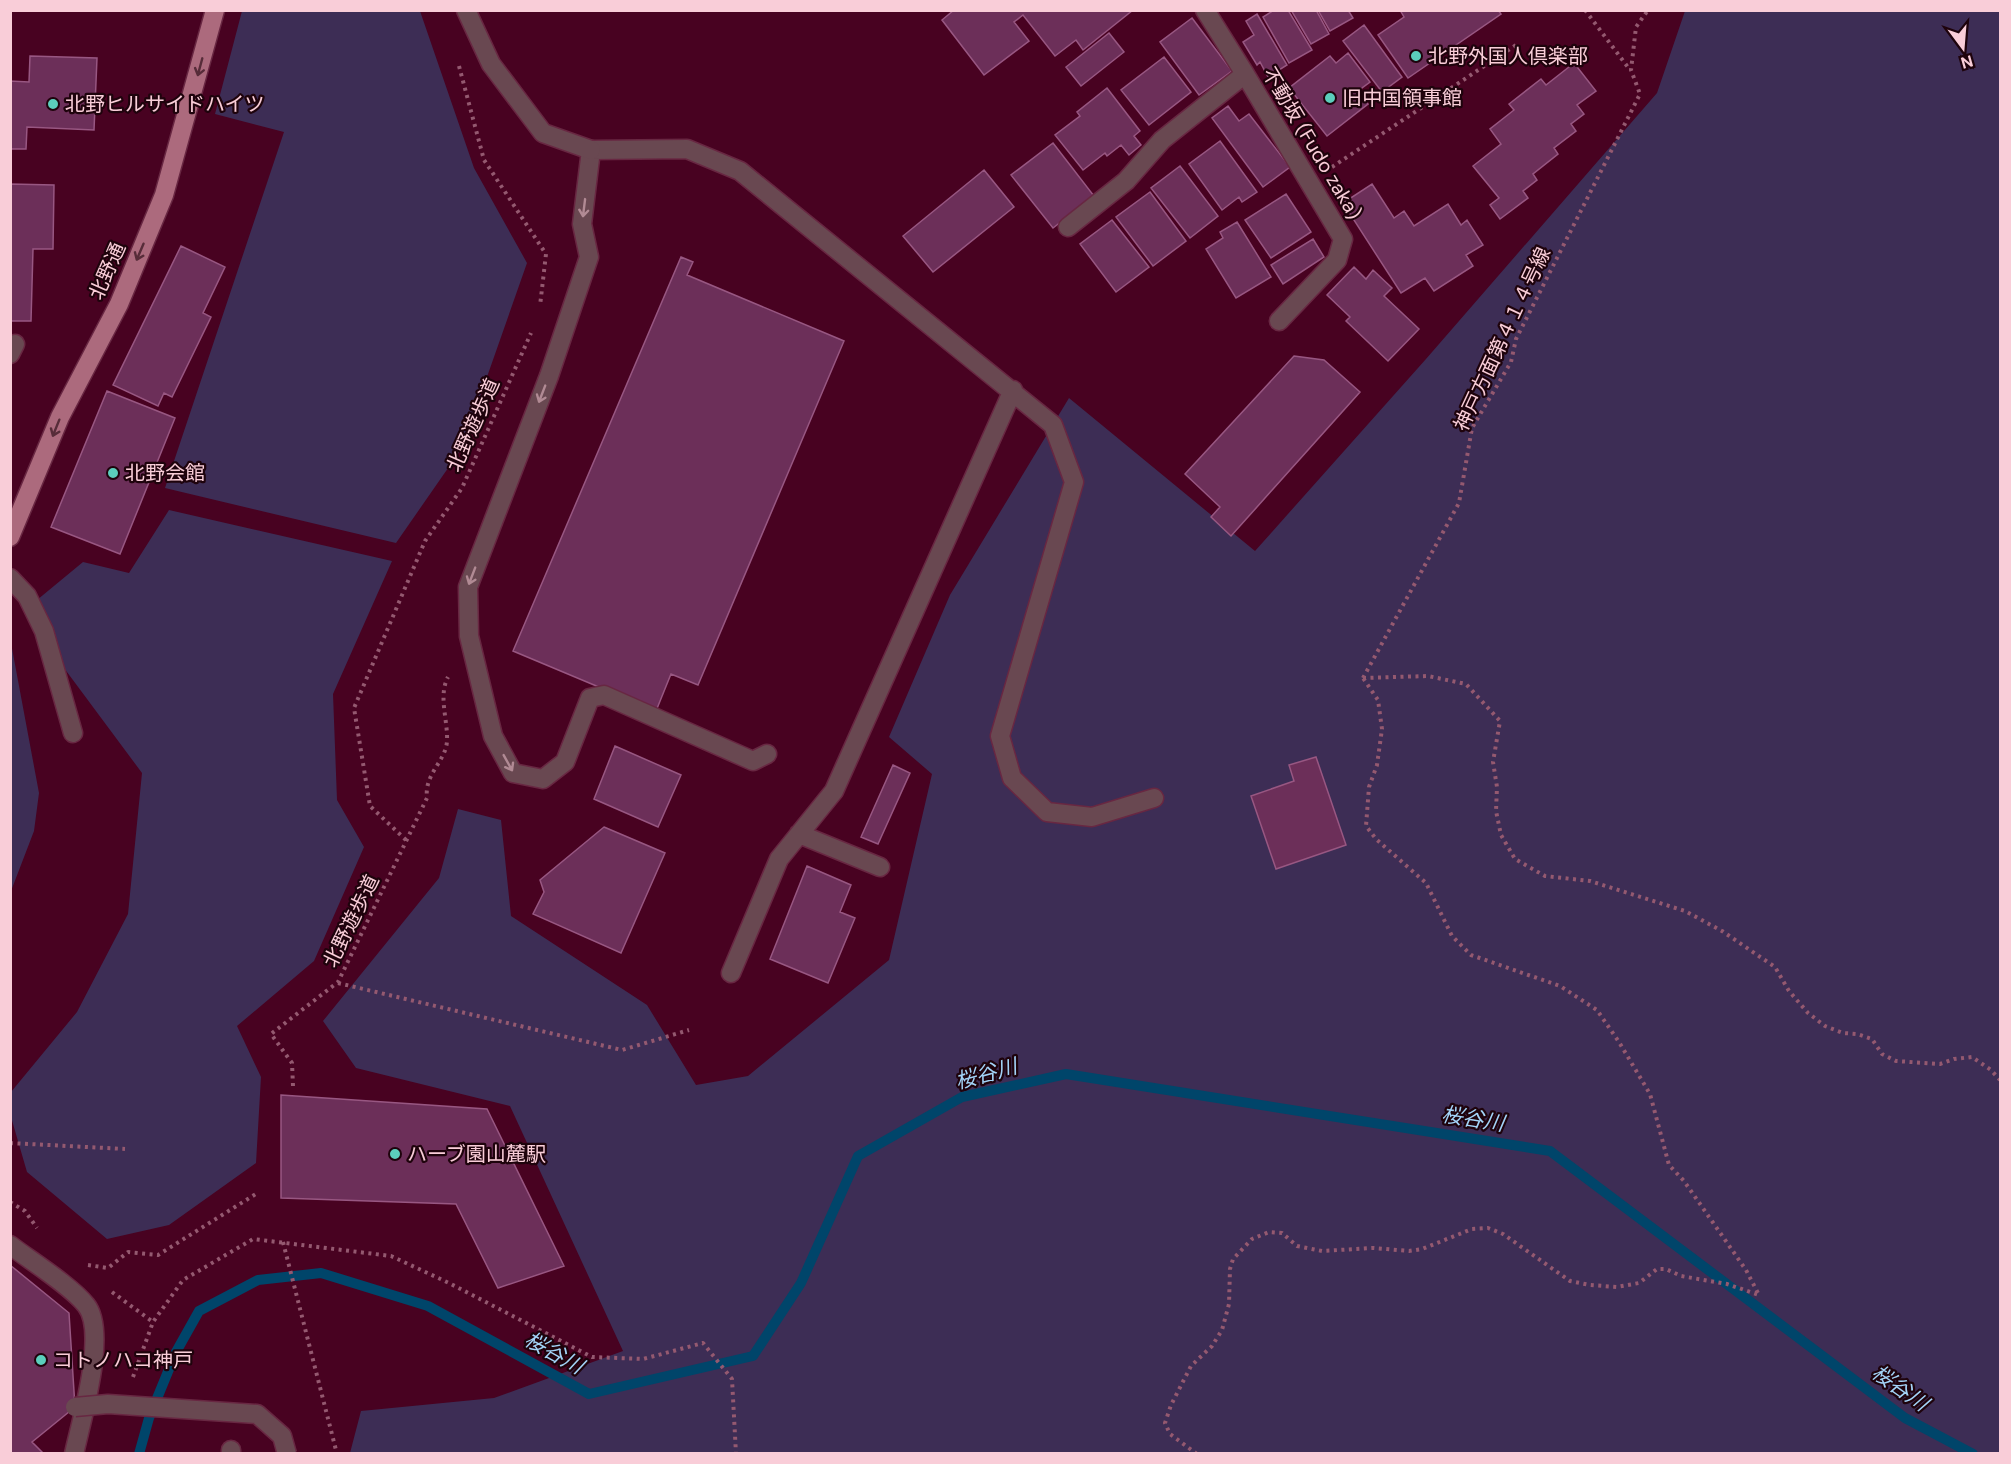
<svg xmlns="http://www.w3.org/2000/svg" width="2011" height="1464" font-family="'DM Sans','Noto Sans JP',sans-serif">
<style>
.green{fill:#3d2d55}
.lines{fill:none;stroke-linecap:round;stroke-linejoin:round}
.stream{stroke:#00456a;stroke-width:10}
.building{fill:#6c2f59;stroke:#985782;stroke-width:1.5}
.lane-casing{stroke:#682742;stroke-width:21}
.street-casing{stroke:#682742;stroke-width:21}
.primary-casing{stroke:#682742;stroke-width:21}
.path{stroke:#945970;stroke-width:4;stroke-dasharray:3 4.5;stroke-linecap:butt}
.lane{stroke:#694851;stroke-width:18}
.street{stroke:#694851;stroke-width:18}
.primary{stroke:#ac6a7d;stroke-width:18}
.lane-bridge-casing{stroke:#682742;stroke-width:21;stroke-linecap:butt}
.lane-bridge{stroke:#694851;stroke-width:18}
.oneway{stroke:#572c39}
.oneway2{stroke:#b18a94}
.poi-dot{fill:#5bcebc;stroke:#1e030c;stroke-width:2}
.labels{text-anchor:middle;dominant-baseline:central;stroke-width:4.5;stroke-linejoin:round;paint-order:stroke}
.poi-label{font-size:20px;fill:#f9cdd8;stroke:#1e030c;text-anchor:start}
.street-label{font-size:20px;fill:#f9cdd8;stroke:#1e030c}
.water-label{font-size:21px;font-style:italic;fill:#a3d3f7;stroke:#1e030c}
</style>
<rect width="100%" height="100%" fill="#480221"/>
<!-- green -->
<path class="green" d="M242 11H420L474 168 527 263 462 448 396 543 165 488 284 132 215 114Z
M1685 11H2000V1453H350L361 1411 494 1398 623 1351 510 1106 356 1068 323 1021 439 878 458 809 501 820 511 916 647 1005 696 1085 748 1076 889 960 932 774 889 737 950 595 1069 398 1255 551 1426 359 1657 93Z
M169 510 392 561 333 694 337 800 364 847 314 961 237 1026 261 1077 256 1163 169 1225 107 1239 27 1172 11 1117V1092L77 1012 128 914 142 773 64 668 37 600 83 562 129 573Z
M11 643 39 793 34 831 11 891Z"/>
<g class="lines">
<!-- stream -->
<path class="stream" d="M139 1454 149 1418 176 1352 199 1311 258 1280 321 1273 428 1306 589 1394 753 1356 801 1283 858 1156 962 1097 1066 1074 1550 1151 1905 1418 1973 1454"/>
</g>
<!-- building -->
<path class="building" d="M954 10H1133L1083 50 1076 40 1055 56 1023 15 1014 22 1029 41 984 75 942 20Z
M1274 10H1288L1312 50 1289 63 1263 17Z
M1291 10H1316L1329 34 1311 44Z
M1318 10H1348L1353 18 1330 31Z
M1400 10H1498L1501 14 1408 78 1378 35 1404 17Z
M1257 14 1287 65 1268 77 1260 62 1257 65 1243 42 1254 35 1246 21Z
M1192 18 1232 71 1199 95 1160 42Z
M1364 25 1402 77 1382 92 1343 41Z
M1109 33 1124 52 1081 86 1066 67Z
M1348 53 1370 82 1358 91 1368 104 1327 136 1289 88 1330 56 1336 63Z
M30 56 97 58 94 130 27 127 26 149H10V81L29 82Z
M1164 57 1191 92 1149 125 1121 90Z
M1574 63 1596 91 1577 105 1584 114 1571 124 1576 131 1554 148 1558 154 1533 174 1537 180 1523 191 1528 198 1500 219 1490 205 1499 198 1473 166 1501 144 1490 129 1514 110 1509 104 1541 79 1546 85Z
M1107 88 1140 131 1134 136 1141 145 1129 155 1121 145 1107 156 1105 153 1083 170 1055 135 1080 116 1077 112Z
M1228 106 1239 121 1249 114 1290 167 1263 187 1212 118Z
M1220 141 1257 192 1242 202 1239 197 1222 210 1189 164Z
M1053 143 1094 196 1053 228 1011 175Z
M1180 166 1218 216 1190 238 1151 188Z
M984 170 1014 207 933 272 903 236Z
M10 184 54 185 53 249H33L31 321H10Z
M1372 184 1394 218 1404 211 1414 226 1448 204 1461 225 1467 220 1483 245 1466 255 1473 266 1434 291 1425 278 1401 293 1343 203Z
M1150 192 1186 241 1153 266 1116 217Z
M1286 194 1311 232 1271 258 1245 220Z
M1112 220 1149 267 1116 292 1080 244Z
M1237 222 1271 277 1236 298 1206 249 1223 238 1220 232Z
M1313 239 1324 257 1283 284 1271 265Z
M181 246 225 267 203 313 211 317 172 397 164 393 158 406 113 385Z
M681 257 693 262 687 275 844 341 698 685 671 674 656 711 513 651Z
M1354 267 1366 279 1373 270 1392 288 1384 296 1419 329 1388 361 1346 321 1350 317 1327 295Z
M1294 356 1324 360 1360 392 1231 536 1211 517 1220 507 1185 474Z
M107 391 175 418 120 554 51 527Z
M615 746 681 775 658 827 594 799Z
M1316 757 1346 845 1276 869 1251 796 1294 781 1289 765Z
M893 765 910 773 878 844 861 837Z
M604 827 665 853 621 953 533 914 544 892 540 880Z
M807 866 851 885 840 912 855 918 828 983 770 959Z
M281 1095 487 1109 564 1266 498 1288 456 1204 281 1198Z
M10 1265 69 1313 75 1407 32 1442 44 1454H10Z"/>
<g class="lines">
<!-- lane casing -->
<g class="lane-casing">
<path id="lane" d="M10 354 15 344
M10 578 27 596 44 631 73 733
M767 754 753 761 604 695 590 698 565 762 543 779 513 773 493 736 469 636 468 587 549 376 589 257 582 224 591 150 687 149 740 171 1053 425 1074 482 1000 736 1012 778 1047 812 1092 817 1154 798
M799 834 880 867
M731 973 779 859 834 791 1013 390
M10 1245C31 1261 71 1286 86 1305 108 1332 81 1421 74 1454
M231 1454V1450"/>
</g>
<!-- street casing -->
<g class="street-casing">
<path id="street" d="M466 10 491 64 543 133 591 150
M1205 10 1245 74 1343 239 1337 260 1279 321
M1068 227 1126 181 1162 140 1245 74"/>
</g>
<!-- primary casing -->
<g class="primary-casing">
<path id="primary" d="M10 537 60 417 119 304 164 195 215 10"/>
</g>
<!-- path -->
<path class="path" d="M1585 10 1630 70
M459 66 484 160 546 254 540 306
M1332 167 1516 45
M1363 678 1428 676 1466 684 1500 721 1493 762 1497 787 1496 811 1501 835 1515 859 1545 876 1590 881 1685 911 1722 931 1775 967 1789 991 1808 1013 1825 1026 1843 1033 1857 1034 1872 1039 1882 1054 1896 1061 1940 1064 1954 1059 1972 1057 1991 1070 2000 1080
M1363 678 1459 503 1472 428 1511 362 1516 339 1640 94 1631 70 1636 27 1648 10
M406 840 370 806 354 708 425 541 462 488 531 333
M338 983 622 1050 689 1030
M293 1086 292 1063 271 1034 338 982 427 798C424 774 446 761 447 741 448 720 438 696 448 677
M10 1143 125 1149
M10 1202 25 1211 37 1228
M283 1242 337 1454
M88 1265 108 1268 128 1252 158 1255 259 1192
M112 1292 153 1322
M133 1377 153 1322 183 1280 253 1239 391 1256 449 1283 592 1357 643 1359 703 1343 732 1379 736 1454
M1197 1454 1170 1434 1165 1423 1171 1405 1191 1366 1212 1346 1222 1330 1229 1304 1230 1269 1233 1259 1252 1239 1269 1232 1282 1233 1297 1246 1322 1251 1373 1248 1409 1251 1422 1249 1472 1229 1488 1228 1503 1234 1570 1281 1590 1285 1617 1287 1639 1283 1657 1269H1666L1681 1276 1727 1284 1759 1295 1746 1270 1684 1181 1669 1165 1650 1094 1619 1042 1597 1010 1560 986 1471 955 1452 936 1426 883 1376 839 1366 826 1369 787 1377 765 1382 729 1378 700 1363 678"/>
<!-- lane -->
<use href="#lane" class="lane"/>
<!-- street -->
<use href="#street" class="street"/>
<!-- primary -->
<use href="#primary" class="primary"/>
<!-- lane-bridge casing -->
<g class="lane-bridge-casing">
<path id="lane-bridge" d="M75 1407 108 1404 257 1414 282 1436 287 1454"/>
</g>
<!-- lane-bridge -->
<use href="#lane-bridge" class="lane-bridge"/>
</g>
<!-- one-way arrows -->
<defs><path id="oneway-shaft" d="M-6 0H5M1.5-3L5.5 0L1.5 3" fill="none" stroke-width="1.6" stroke-linecap="round" stroke-linejoin="round" transform="scale(1.5)"/></defs>
<g class="oneway">
<use href="#oneway-shaft" transform="translate(200 67) rotate(105)"/>
<use href="#oneway-shaft" transform="translate(140 252) rotate(113)"/>
<use href="#oneway-shaft" transform="translate(56 428) rotate(112)"/>
</g>
<g class="oneway2">
<use href="#oneway-shaft" transform="translate(584 208) rotate(97)"/>
<use href="#oneway-shaft" transform="translate(542 394) rotate(111)"/>
<use href="#oneway-shaft" transform="translate(472 576) rotate(111)"/>
<use href="#oneway-shaft" transform="translate(508 763) rotate(61)"/>
</g>
<!-- markers -->
<g class="poi-dot">
<circle cx="1416" cy="56" r="6"/>
<circle cx="1330" cy="98" r="6"/>
<circle cx="53" cy="104" r="6"/>
<circle cx="113" cy="473" r="6"/>
<circle cx="395" cy="1154" r="6"/>
<circle cx="41" cy="1360" r="6"/>
</g>
<g class="labels">
<!-- poi labels -->
<g class="poi-label">
<text x="1428" y="56">北野外国人倶楽部</text>
<text x="1342" y="98">旧中国領事館</text>
<text x="65" y="104">北野ヒルサイドハイツ</text>
<text x="125" y="473">北野会館</text>
<text x="407" y="1154">ハーブ園山麓駅</text>
<text x="53" y="1360">コトノハコ神戸</text>
</g>
<!-- street labels -->
<g class="street-label">
<text transform="translate(1312 143) rotate(59)">不動坂 (Fudo zaka)</text>
<text transform="translate(107 271) rotate(-66)">北野通</text>
<text transform="translate(1502 339) rotate(-65)">神戸方面第４１４号線</text>
<text transform="translate(473 425) rotate(-66)">北野遊歩道</text>
<text transform="translate(351 921) rotate(-64)">北野遊歩道</text>
</g>
<!-- water labels -->
<g class="water-label">
<text transform="translate(986 1074) rotate(-15)">桜谷川</text>
<text transform="translate(1473 1119) rotate(9)">桜谷川</text>
<text transform="translate(554 1353) rotate(29)">桜谷川</text>
<text transform="translate(1900 1388) rotate(35)">桜谷川</text>
</g>
</g>
<!-- border -->
<rect width="2011" height="1464" fill="none" stroke="#f9cdd8" stroke-width="24"/>
<!-- north arrow -->
<g transform="translate(1963 48) rotate(164)" stroke="#1e030c" stroke-width="4.5" paint-order="stroke">
<path d="M0-4.5L10 22L0 15L-10 22Z" fill="#f9cdd8"/>
<text y="-9" font-size="16" font-weight="bold" text-anchor="middle" fill="#f9cdd8">N</text>
</g>
</svg>
